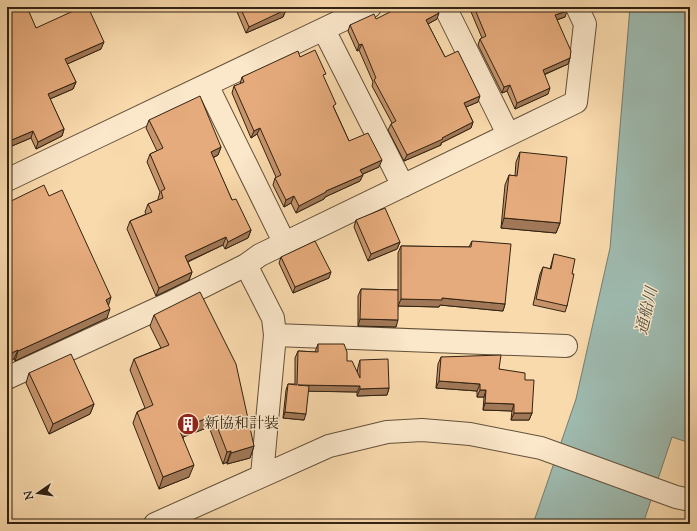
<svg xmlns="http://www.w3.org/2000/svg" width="697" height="531" font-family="'Sorts Mill Goudy','Noto Serif JP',serif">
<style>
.water{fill:#9ebaaf;stroke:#737e71}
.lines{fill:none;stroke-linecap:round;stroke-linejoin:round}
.street-casing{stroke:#64513a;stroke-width:24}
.street{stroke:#fbe7ca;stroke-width:22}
.wall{fill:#c6936b;stroke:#322313}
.shaded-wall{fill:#a17857;stroke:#322313}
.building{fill:#e6ab7c;stroke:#322313}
.labels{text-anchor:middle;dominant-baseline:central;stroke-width:3;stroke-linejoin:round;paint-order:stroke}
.poi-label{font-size:15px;fill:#322313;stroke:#fbe7ca;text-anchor:start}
.water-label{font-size:16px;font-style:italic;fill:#525042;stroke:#fbe7ca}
</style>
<rect width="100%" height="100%" fill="#f9daad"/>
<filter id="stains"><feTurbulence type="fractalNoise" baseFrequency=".005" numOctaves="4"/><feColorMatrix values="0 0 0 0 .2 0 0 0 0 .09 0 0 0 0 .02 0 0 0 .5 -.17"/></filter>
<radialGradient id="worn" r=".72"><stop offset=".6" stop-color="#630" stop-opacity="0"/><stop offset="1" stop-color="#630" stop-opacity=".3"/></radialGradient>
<!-- water -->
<path class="water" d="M630 7H690V443L672 437 643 524H533L576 399 610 248Z"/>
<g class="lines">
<!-- street casing -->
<g class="street-casing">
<path id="street" d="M445 7 508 134
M324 30 403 186
M207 85 285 244
M7 180 370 7
M246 265 273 318 275 335 262 475
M275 335 566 346
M7 378 170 303 246 265 260 255 576 102 585 24 577 7
M155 524 329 446 387 432 422 430 470 434 541 448 676 497 690 500"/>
</g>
<!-- street -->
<use href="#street" class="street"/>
</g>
<!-- wall -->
<path class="wall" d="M235 7H295L285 12 283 17 246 33Z
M469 7H566L565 17 557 20 570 58 568 64 544 75 548 94 515 109 507 91 502 93 478 45 480 39 482 38Z
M7 9 36 28 101 49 67 64 76 82 73 89 50 99 64 129 62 136 36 149 31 138 7 148Z
M437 19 428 24 445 57 478 102 466 107 473 122 471 128 441 143V145L404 161 388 130 391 124 392 123 372 86 373 82 359 50 357 51 348 31 350 25Z
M300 57 324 79 334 108 349 141 379 167 363 174 360 181 325 197 324 199 296 213 291 203 284 207 273 185 275 178 276 177 257 134 251 138 232 93 234 86 240 84 242 77Z
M149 120 221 147 218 155 213 158 232 200 251 230 248 238 225 249 223 245 188 262 192 272 189 280 156 296 127 229 130 221 146 214 145 212 148 204 158 200V199L160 192 147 162 150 154 157 151 146 128Z
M520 152 560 223 556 233 501 228 505 185 509 175 515 176 516 162Z
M49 196 108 305 107 318 15 361 14 359Z
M356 220 400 242 397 249 368 261 354 227Z
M472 241 505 304 503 311 440 305 439 307 398 306 396 327 358 326V296L361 289 398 290V253L401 246 469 247Z
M554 254 572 274 567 306 565 312 533 305 540 274 543 267 550 269Z
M281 257 329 278 293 293 279 263Z
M154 315 254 446 250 458 227 464V462L223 464 209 427 183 437 189 477 159 489 133 423 137 412 145 408 130 370 134 359 161 348 150 326Z
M318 344 347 361 357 373 358 367 360 360 389 388 387 395 357 396V392L308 391 304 420 283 418 286 390 288 384H295V358L298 351 315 352Z
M441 357 499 369 525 380 532 413 529 420H511L512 411 483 410 484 397H477V391L436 388 438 364Z
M29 373 94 404 90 414 49 434 26 383Z"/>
<!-- shaded-wall -->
<path class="shaded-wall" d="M284 7H295L285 12 283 17 246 33 249 27Z
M567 11 565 17 553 21 555 15Z
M439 13 437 19 424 26 426 20Z
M104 42 101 49 63 66 65 59Z
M362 44 359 50 357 51 359 45Z
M570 58 568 64 540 76 543 70Z
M76 82 73 89 45 101 48 94Z
M510 85 507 91 502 93 504 87Z
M550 88 548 94 515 109 517 103Z
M480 96 478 102 461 109 464 103Z
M473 122 471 128 441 143V145L404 161 407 155Z
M260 128 257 134 251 138 254 131Z
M64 129 62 136 36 149 38 142Z
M33 131 31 138 7 148V142Z
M221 147 218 155 208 160 211 152Z
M382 160 379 167 358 176 360 170Z
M363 175 360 181 325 197 324 199 296 213 299 206 326 191Z
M294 196 291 203 284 207 286 200Z
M504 218 560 223 556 233 501 228Z
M251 230 248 238 225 249 228 242Z
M226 237 223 245 182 264 185 256Z
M400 242 397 249 368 261 371 254Z
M192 272 189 280 156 296 159 288Z
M331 272 329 278 293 293 295 287Z
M111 297 108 307 106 300Z
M442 298 505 304 503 311 440 305 439 307 398 306 401 299Z
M110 309 107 318 15 361 18 351Z
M360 319 398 320 396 327 358 326Z
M18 350 14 359 7 363V355Z
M439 381 480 384 477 391 436 388Z
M298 385 360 386 357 392 296 391Z
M389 388 387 395 357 396 360 389Z
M480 390H486L484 397H477Z
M485 403 514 404 512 411 483 410Z
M94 404 90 414 49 434 53 424Z
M285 412 306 414 304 420 283 418Z
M514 413H532L529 420H511Z
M213 416 209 427 175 440 179 429Z
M254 446 250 458 227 464 231 453Z
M231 451 227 462 223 464 227 452Z
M194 465 189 477 159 489 163 477Z"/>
<!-- building -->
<path class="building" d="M12 7H27L36 28 82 7H88L104 42 65 59 76 82 48 94 64 129 38 142 33 131 7 142V9Z
M240 7H284L285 10 249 27Z
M400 7H436L439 13 426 20 445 57 458 51 480 96 464 103 473 122 442 138 443 139 407 155 391 124 396 121 374 80 376 78 362 44 359 45 350 25 374 14 376 19Z
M474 7H566L567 11 555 15 571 51 570 58 543 70 550 88 517 103 510 85 504 87 480 39 486 36Z
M315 50 326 74 323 75 336 104 333 106 349 141 368 133 382 160 360 170 363 175 326 191V192L299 206 294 196 286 200 275 178 281 175 260 128 254 131 234 86 244 82 242 77 298 51 300 57Z
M200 96 221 147 211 152 232 200 236 199 251 230 228 242 226 237 185 256 192 272 159 288 130 221 152 212 148 204 163 198 161 191 165 189 150 154 163 148 149 120Z
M520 152 567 157 560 223 504 218 509 175 517 176Z
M44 185 49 196 62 190 111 297 106 300 110 309 18 351V350L7 355V203Z
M385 208 400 242 371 254 356 220Z
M315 241 331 272 295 287 281 257Z
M472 241 511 244 505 304 442 298V300L401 299V246L471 247Z
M554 254 575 259 572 274H574L567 306 536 299 543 267 551 269Z
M361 289 398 290V320L360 319Z
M200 292 236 364 254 446 231 453V451L227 452 213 416 179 429 194 465 163 477 137 412 153 405 134 359 169 345 154 315Z
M318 344H344L347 352V361H352L360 378V360L388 359 389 388 360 389V386L298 385 309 386 306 414 285 412 288 384 297 385 298 351 318 352Z
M71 354 94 404 53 424 29 373Z
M501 355 499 369 525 373V380H534L532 413H514V404L485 403 486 390H480V384L439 381 441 357Z"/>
<!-- icons -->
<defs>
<g id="building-disc" transform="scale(1.15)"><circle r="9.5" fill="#8f2418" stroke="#fbe7ca"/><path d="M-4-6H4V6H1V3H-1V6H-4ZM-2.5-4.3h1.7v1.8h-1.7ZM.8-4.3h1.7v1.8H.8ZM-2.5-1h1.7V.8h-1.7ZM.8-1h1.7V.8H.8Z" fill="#fff"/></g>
</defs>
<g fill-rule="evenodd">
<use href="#building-disc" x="188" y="424"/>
</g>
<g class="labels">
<!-- poi labels -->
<g class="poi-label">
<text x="204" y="424">新協和計装</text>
</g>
<!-- water labels -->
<g class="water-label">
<text transform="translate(648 311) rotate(-77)">通船川</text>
</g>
</g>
<!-- margin -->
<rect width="697" height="531" fill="none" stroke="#f9daad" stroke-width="24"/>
<rect x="8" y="8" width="681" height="515" fill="none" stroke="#322313" stroke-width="2"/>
<rect x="12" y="12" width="673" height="507" fill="none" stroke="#322313"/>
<!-- north arrow -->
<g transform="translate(38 493) rotate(257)" stroke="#fbe7ca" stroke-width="3" paint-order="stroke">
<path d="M0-3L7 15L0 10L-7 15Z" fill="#322313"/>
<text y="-6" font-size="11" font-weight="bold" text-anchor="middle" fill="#322313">N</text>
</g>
<rect width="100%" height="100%" filter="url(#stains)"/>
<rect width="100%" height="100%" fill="url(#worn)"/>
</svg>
